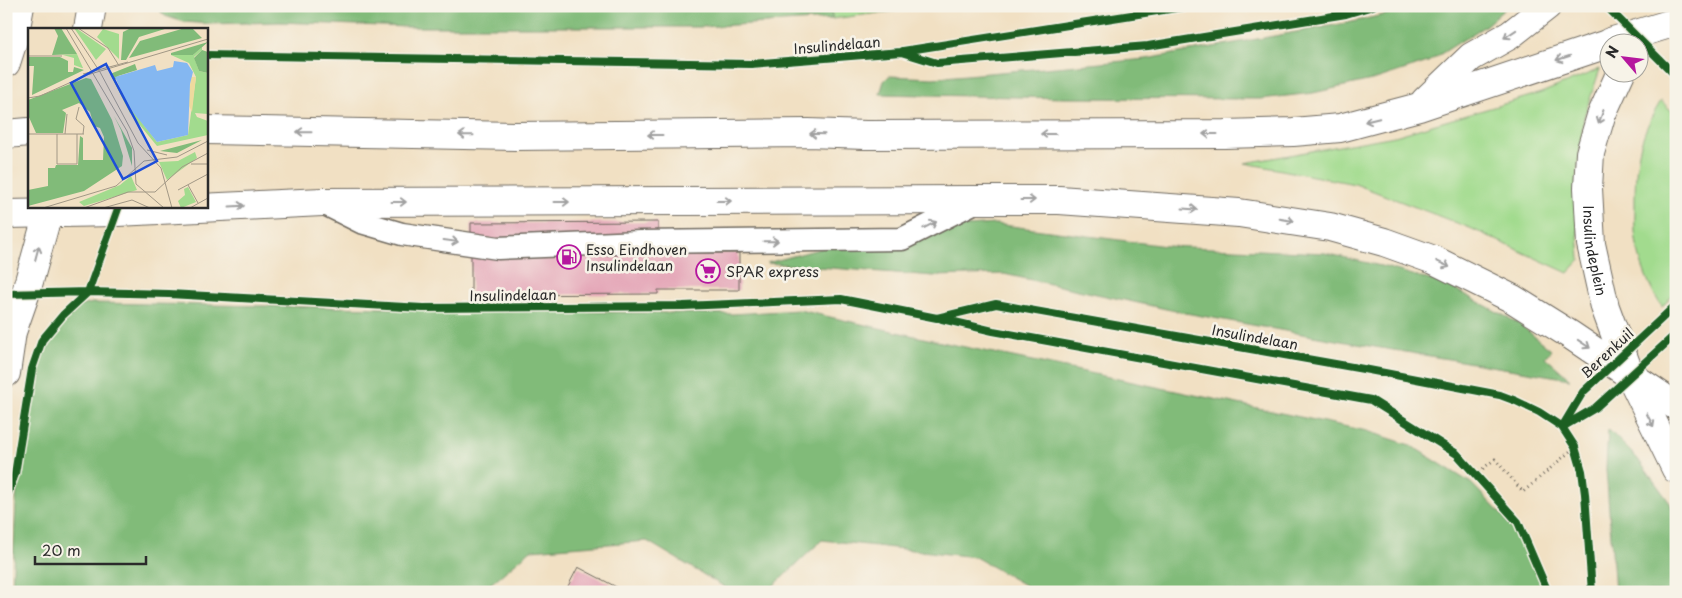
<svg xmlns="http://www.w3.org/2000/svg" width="1682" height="598" font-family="'Playpen Sans',sans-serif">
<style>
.green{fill:#a2db8e;stroke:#66835c}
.forest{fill:#81bb79;stroke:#567352}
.building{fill:#e3a0b4}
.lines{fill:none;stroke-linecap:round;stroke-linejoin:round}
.lane-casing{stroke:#706a60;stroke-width:25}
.street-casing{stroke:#706a60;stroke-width:30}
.secondary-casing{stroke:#706a60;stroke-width:30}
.primary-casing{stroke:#706a60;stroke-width:30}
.path{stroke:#706a60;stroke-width:3;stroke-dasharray:1 4;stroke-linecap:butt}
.lane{stroke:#fff;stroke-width:22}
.street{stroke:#fff;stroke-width:28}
.secondary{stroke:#fff;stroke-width:28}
.primary{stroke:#fff;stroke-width:28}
.cycleway-casing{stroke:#f7f3e8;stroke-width:11}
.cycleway{stroke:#1b5e20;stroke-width:8}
.oneway{stroke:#a0a0a0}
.labels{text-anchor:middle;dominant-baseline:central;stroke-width:5;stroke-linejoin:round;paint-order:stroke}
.street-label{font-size:14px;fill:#2b2b2b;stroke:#f7f3e8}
.poi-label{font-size:14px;fill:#2b2b2b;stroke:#f7f3e8;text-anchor:start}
.inset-road{fill:none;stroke:#a29886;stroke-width:1}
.view{fill:#1d4ed8;fill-opacity:0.15;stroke:#1d4ed8;stroke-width:2.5}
.inset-edge{fill:none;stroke:#2b2b2b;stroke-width:2.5}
</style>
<rect width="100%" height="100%" fill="#f7f3e8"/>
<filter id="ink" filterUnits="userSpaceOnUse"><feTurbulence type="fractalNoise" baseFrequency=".02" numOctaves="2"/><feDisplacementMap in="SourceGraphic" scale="10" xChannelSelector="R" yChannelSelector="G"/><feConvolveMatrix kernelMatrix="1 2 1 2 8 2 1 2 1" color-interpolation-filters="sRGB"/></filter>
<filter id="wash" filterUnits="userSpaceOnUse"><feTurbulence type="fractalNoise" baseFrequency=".0096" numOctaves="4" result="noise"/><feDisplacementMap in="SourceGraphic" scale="20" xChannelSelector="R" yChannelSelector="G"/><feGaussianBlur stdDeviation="1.12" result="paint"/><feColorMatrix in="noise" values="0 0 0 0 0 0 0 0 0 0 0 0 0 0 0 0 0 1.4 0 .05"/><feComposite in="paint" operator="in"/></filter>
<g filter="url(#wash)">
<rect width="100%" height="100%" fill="#f1e0c3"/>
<!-- green -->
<path class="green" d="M831 6H934L832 19Z
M1600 69 1584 117 1575 192 1580 260 1568 273 1470 228 1355 184 1245 163 1395 136 1541 93Z
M1661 101 1676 115V291L1662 307C1649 287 1640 264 1636 240 1634 229 1635 217 1635 206 1635 163 1638 137 1661 101Z"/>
<!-- forest -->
<path class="forest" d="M155 6H831L832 19 701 27H408L279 22 210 24 184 22 165 16Z
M1423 6H1508L1485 26 1428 62 1376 79 1313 93 1260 99 1065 98 880 94 884 81 889 76 933 78 1146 59 1352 22Z
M995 224 1166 246 1325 253 1385 267 1447 285 1518 323 1551 350 1545 357 1570 379 1363 345 1180 312 1004 274 934 276 767 263 830 246 942 228Z
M92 303 733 314 799 310 941 342 1367 431 1410 445 1471 483 1504 517 1530 557 1541 583V592H1037L975 557 822 540 767 592H733L647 541 531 550 481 592H12L17 479 37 365 51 337 80 306Z
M1608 429 1637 458 1670 503 1676 518V592H1615L1606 469Z"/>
<g id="blocks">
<!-- building -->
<path class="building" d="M658 222V253H739V290H658V294L471 295V223Z
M578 567 626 592H565Z"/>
</g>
</g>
<g filter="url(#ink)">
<use href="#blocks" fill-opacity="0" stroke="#706a60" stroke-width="1"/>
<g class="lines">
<!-- lane casing -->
<g class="lane-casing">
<path id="lane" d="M323 203 361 222 402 234 498 248 640 242 902 239 979 200"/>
</g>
<!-- street casing -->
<g class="street-casing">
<path id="street" d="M88 29 92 6
M6 63 14 38 20 6
M6 373 12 332 26 292 50 206"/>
</g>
<!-- secondary casing -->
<g class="secondary-casing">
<path id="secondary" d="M1630 375 1676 469"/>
</g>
<!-- primary casing -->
<g class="primary-casing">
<g id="primary">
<path d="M1610 42 1676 22"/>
<path id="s1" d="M1621 72 1601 116 1590 153 1588 188 1591 244 1605 307 1630 375"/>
<path d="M1425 101 1471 57 1510 35 1547 6"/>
<path d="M206 130 515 136 808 133 866 135 1225 134 1293 132 1340 128 1419 107 1610 43"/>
<path d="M6 134 29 132"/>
<path d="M6 214 117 212 322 202 979 200H1059L1239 213 1330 227 1384 242 1434 260 1513 299 1569 334 1676 406"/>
</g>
</g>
<!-- path -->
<path class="path" d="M1475 475 1495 459 1523 492 1575 447"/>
<!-- lane -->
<use href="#lane" class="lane"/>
<!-- street -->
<use href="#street" class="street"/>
<!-- secondary -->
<use href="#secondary" class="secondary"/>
<!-- primary -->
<use href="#primary" class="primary"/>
<!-- cycleway casing -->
<g class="cycleway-casing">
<path id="cycleway" d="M1606 6 1676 76
M903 51 1189 6
M206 55 751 64 901 52 937 63 1148 46 1346 14 1373 6
M6 294 88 292 169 294 423 308 683 306 841 299 937 318 996 304 1369 370 1500 395 1516 401 1539 412 1562 427 1575 447 1582 471 1585 494 1592 592
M942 319 993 331 1371 400 1457 454 1518 522 1548 592
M1564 426 1595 408 1676 334
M1562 427 1583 392 1676 305
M6 498 15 474 32 369 42 340 63 315 88 292 119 206"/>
</g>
<!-- cycleway -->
<use href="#cycleway" class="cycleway"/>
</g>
<!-- one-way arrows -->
<defs><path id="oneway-shaft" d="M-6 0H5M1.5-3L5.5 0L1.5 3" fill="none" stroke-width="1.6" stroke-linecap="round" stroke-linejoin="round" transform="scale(1.25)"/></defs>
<g class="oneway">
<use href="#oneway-shaft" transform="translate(1510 34) rotate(146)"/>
<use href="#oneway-shaft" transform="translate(1563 58) rotate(162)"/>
<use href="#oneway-shaft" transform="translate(1601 117) rotate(110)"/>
<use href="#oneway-shaft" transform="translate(1372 120) rotate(167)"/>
<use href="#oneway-shaft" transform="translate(304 132) rotate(-179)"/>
<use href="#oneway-shaft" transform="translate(817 134) rotate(-178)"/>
<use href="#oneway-shaft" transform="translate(1048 134) rotate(180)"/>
<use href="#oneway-shaft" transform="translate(1210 134) rotate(-180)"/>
<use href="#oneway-shaft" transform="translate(466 135) rotate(-179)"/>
<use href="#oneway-shaft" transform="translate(655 135) rotate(180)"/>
<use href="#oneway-shaft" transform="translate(1028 200)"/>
<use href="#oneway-shaft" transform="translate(724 201)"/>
<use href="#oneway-shaft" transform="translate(399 202)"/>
<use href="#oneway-shaft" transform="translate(562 202)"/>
<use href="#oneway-shaft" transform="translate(237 206) rotate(-3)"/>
<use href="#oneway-shaft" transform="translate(1190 209) rotate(4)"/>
<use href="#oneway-shaft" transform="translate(1287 220) rotate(10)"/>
<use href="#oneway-shaft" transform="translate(930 225) rotate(-27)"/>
<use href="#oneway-shaft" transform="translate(451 241) rotate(8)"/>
<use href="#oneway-shaft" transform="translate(771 241) rotate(-1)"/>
<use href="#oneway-shaft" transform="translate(37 253) rotate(-75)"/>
<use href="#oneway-shaft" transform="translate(1443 264) rotate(25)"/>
<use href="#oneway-shaft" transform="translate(1584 344) rotate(34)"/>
<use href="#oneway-shaft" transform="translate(1650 420) rotate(62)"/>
</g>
</g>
<!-- icons -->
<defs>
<g id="fuel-ring" transform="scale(1.25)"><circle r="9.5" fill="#f7f3e8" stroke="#b5179e" stroke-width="1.5"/><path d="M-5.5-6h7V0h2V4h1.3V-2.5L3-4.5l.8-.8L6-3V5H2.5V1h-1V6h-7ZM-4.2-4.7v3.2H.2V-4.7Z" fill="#b5179e"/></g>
<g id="supermarket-ring" transform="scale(1.25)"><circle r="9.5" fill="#f7f3e8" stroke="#b5179e" stroke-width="1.5"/><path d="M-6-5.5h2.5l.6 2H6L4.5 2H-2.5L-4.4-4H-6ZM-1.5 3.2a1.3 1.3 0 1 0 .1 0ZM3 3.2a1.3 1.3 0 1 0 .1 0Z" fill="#b5179e"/></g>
</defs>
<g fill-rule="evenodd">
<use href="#fuel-ring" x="569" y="257"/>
<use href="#supermarket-ring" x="708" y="271"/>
</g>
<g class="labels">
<!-- street labels -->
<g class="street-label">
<text transform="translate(837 45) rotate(-5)">Insulindelaan</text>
<text stroke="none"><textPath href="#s1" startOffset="185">Insulindeplein</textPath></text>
<text transform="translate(513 295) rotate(-1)">Insulindelaan</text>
<text transform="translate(1255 337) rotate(10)">Insulindelaan</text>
<text transform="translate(1607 353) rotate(-43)">Berenkuil</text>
</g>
<!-- poi labels -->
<g class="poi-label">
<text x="586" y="249">Esso Eindhoven<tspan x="586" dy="16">Insulindelaan</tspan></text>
<text x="726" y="271">SPAR express</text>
</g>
</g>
<!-- overview -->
<g transform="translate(28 28)">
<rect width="180" height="180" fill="#f1e0c3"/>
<path d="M46 0H48L78 21 68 32ZM75 1 91 6V31L69 9ZM174 19V22L166 29 171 43 180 45V86L167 85 169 89 180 93V107L129 118 102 85 105 83 129 114 160 107 168 49 161 35 143 27H165ZM49 26 55 40H54L46 37V30L35 27ZM167 124 169 130 139 152 131 134 150 133ZM103 148 109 162 56 178 51 174 92 157ZM160 159 168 174 153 180 150 173 157 167 156 161Z" fill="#a2db8e"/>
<path d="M26 0H33L49 26 24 27 30 8ZM103 0H140L111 9 98 32H93L95 4ZM157 0H164L174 10 101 30 112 13ZM180 14 165 27H143V25ZM174 22 180 24V45L171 43 166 30ZM0 29H32L40 33V44H45L46 39 56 42 4 67 6 38H0ZM107 36 109 42 90 48 87 52 105 83 102 85 82 46ZM58 50 63 51 84 92 95 128 94 138 56 163 0 178V162L20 158V140H27L28 137H50L52 108 55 110V132H75L76 109 72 100 66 98 62 84 51 75 34 82 38 85 35 105H8L0 87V72ZM86 88 104 120V138L93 102ZM174 112 149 125 132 123Z" fill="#81bb79"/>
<path d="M163 49H168L164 84 160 76Z" fill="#eeda9e"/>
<path d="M146 33 159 35 165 44 162 56 160 107 129 114 100 78 87 49 127 37 129 43 145 39Z" fill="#84b7f1"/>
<path class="inset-road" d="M38 0 99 103 106 123 108 156 136 180M43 0 72 44 110 115 133 140 144 180M50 0 80 20 90 36M0 28H34M55 46 100 34M0 70 12 68 59 47 180 11M51 79 48 91 56 98 55 106M0 106H56M29 106V136H49V106M37 106 39 86M119 122 139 127M163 136H180M160 157 170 175M150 162 180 146M15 180 88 158 116 133 149 129 180 113M56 180 100 164H127L154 139 180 125M75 180 104 172 122 180M162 180 180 170"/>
<path class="view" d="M78 36 129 133 95 151 43 55Z"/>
<rect width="180" height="180" class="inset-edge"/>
</g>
<!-- margin -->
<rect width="1682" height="598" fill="none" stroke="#f7f3e8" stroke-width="25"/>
<!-- north arrow -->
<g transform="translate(1624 58) rotate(298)"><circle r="24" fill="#f7f3e8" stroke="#a5a39c"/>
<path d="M0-4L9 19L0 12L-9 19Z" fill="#b5179e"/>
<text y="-8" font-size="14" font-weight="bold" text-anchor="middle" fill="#2b2b2b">N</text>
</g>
<!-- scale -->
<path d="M35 556v8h111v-8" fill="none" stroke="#2b2b2b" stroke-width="2.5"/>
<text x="42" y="556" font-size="15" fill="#2b2b2b" stroke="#f7f3e8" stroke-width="4" paint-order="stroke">20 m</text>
</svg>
